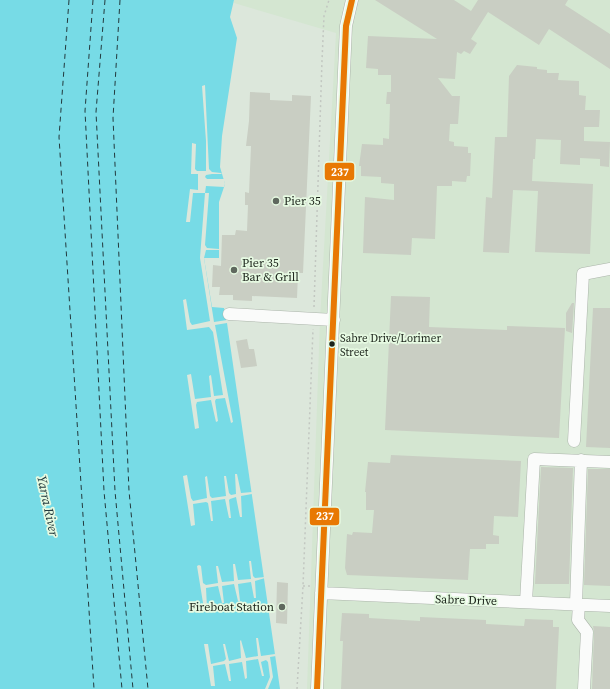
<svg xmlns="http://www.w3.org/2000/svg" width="610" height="689" font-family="'Source Serif 4',serif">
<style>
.built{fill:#d4e6d1}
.water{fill:#77dbe6}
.pier{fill:#dce7db}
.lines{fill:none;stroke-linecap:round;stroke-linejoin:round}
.ferry{stroke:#22393d;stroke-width:1;stroke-dasharray:5 4;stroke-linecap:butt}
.building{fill:#c9cec3}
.minor-casing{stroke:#abb4aa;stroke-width:13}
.path{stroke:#c2c7c1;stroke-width:1.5;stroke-dasharray:2 3;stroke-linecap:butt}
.minor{stroke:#fafbfa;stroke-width:12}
.bus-1-casing{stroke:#e6fae2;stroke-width:9}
.bus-1{stroke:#e87803;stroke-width:6}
.poi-dot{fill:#5f685e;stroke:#e6fae2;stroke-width:1.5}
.bus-dot{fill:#1b231a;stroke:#e6fae2;stroke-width:1.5}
.labels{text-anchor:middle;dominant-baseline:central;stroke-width:3.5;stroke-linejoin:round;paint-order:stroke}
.bus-label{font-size:11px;fill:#1b231a;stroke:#e6fae2;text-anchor:start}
.poi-label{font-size:12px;fill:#1b231a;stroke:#e6fae2;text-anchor:start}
.street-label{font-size:12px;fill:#1b231a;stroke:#e6fae2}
.water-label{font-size:13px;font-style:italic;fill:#22393d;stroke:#e6fae2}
.line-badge{stroke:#e6fae2;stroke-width:1.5}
.badge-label{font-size:11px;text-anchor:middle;font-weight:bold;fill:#fff}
</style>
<rect width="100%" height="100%" fill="#dce7db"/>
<!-- built -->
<path class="built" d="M234 0H610V689H307L320 320 336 33 234 3Z"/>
<!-- water -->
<path class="water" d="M0 0H234L230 17 237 38 222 136 220 167 225 184 219 202V258H204L212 307 224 308 227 323 280 689H0Z"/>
<!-- pier -->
<path class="pier" d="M205 85 209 169 212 172 221 173 222 174H212L206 175 205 177 207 179H224L225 184 224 187 206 186 205 193H193L190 222H186L190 189 198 190V174H191L192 143 196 144 195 169 197 171H206V141L202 86Z
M205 193H209L205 245 207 248 219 249V250H206L204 258 214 322 227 320V323L215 325 233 422 231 423 225 398 216 399 215 401 218 421 216 422 211 400 197 402 196 405 199 428 195 429 187 375 191 374 195 399 211 397 209 376 211 375 214 396 223 395 213 332 209 327 187 330 183 300 186 299 190 322 192 325 210 321 200 258Z
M235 474H237L241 493 252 492V494L241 496 242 517H240L236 497 230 499 229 500 231 518H229L225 499 211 501 213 521H211L208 503 206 502 193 504 195 525 191 526 183 476 187 475 191 498 193 501 207 498 205 477 207 476 210 496 212 498 226 496 224 476H226L229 493 231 495 236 494Z
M249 561H251L253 576 255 578 265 577V578L255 581 256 598H254L251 582 238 584 240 601H238L234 584 222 586 224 603H222L218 586 206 588 207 608 204 609 197 566 199 565 201 566 203 583 206 585 218 583 216 566H218L222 582 234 581 233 564H235L238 580 251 579Z
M256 638H258L261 656 275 654 276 656 270 657 273 677 268 689H265L270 677 268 662 266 660 261 662 264 676H262L258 659 246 661 247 678 245 679 242 662 229 664 231 681H229L225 664 213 666 215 686H211L204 644H208L211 664 224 661 226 659 223 644H225L229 661 241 658 240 641 241 640 246 658 258 656Z"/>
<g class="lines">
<!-- ferry -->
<path class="ferry" d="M69 0 59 137 94 689
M93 0 85 111 104 491 122 689
M105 0 96 112 115 491 133 689
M120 0 113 118 129 491 148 689"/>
</g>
<!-- building -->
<path class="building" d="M375 0H454L471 11 478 0H568L565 5 610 34V69L549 29 539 45 488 12 471 39 477 43 470 54 464 51 461 54 457 52 455 79 438 78 452 96H460L458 124H450L449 141 454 142V146L468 147V153H471L470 176H467L466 182 452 181V186H437L435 239 412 238 411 255 363 253 365 197 394 200V184L381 183V177L361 176V166H359L362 144 383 145V138L389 139 390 104H386L387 92H391V75H378V69L366 68 368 36 437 39Z
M517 65 537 67V69L547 70V73H559L558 80 579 81V95L586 96 585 110H600L599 127H584V141L610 142 609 167 600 166V159L580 158V165L560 164 561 140 536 139 535 159H533L532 181 593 184 590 254 535 252 538 191 513 190 509 253 483 252 486 197 492 198 495 137H507L509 76Z
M250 92 270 93V100L292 101V95L311 96 303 273H298L297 298 252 296V301L233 300V295H219L220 287H212L213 265 221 266 222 235H235L236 230 247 231 248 205H245V192L249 193 251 146H246L249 121Z
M391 296 430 297 429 327 507 330V326L565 328 559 438 385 430Z
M572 303H574L572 333 566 331V313Z
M593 308H610V448L586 447Z
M247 339 249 349H254L257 366 241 368 236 341Z
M391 455 521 461 518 517 494 516 493 535 499 536V544H486V549H470L468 580 347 575 345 568 347 534 352 535 353 532 372 533 374 510H366V492H365L368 462 390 463Z
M541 467 573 468 569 584H535Z
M588 469H610V586L584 585Z
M277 582 288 583 287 624 276 623Z
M342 613 369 614V618L420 621V617L486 620V624L524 626 525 619 553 620V627H559L556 689H341L343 641H340Z
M593 626 610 627V689H592L594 632Z"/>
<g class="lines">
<!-- minor casing -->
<g class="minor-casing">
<path id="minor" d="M229 314 334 320
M574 441 583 274 610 269
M321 593 610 606
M526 602 534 459 610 462
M576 604 581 460
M579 604 578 620 587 632 584 689
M317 689 346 26 352 0"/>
</g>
<!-- path -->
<path class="path" d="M314 307 322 61 324 16 329 0
M303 586H311
M297 689 303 586 313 329"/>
<!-- minor -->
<use href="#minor" class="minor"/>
<!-- bus-1 casing -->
<g class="bus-1-casing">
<path id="bus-1" d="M317 689 346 26 352 0"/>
</g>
<!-- bus-1 -->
<use href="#bus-1" class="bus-1"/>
</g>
<!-- markers -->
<g class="poi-dot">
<circle cx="276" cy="201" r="4"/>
<circle cx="234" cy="270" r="4"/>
<circle cx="282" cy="607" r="4"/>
</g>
<circle class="bus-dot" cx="332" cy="344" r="3.5"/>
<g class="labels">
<!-- bus labels -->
<g class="bus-label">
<text x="340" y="338">Sabre Drive/Lorimer<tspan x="340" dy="14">Street</tspan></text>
</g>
<!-- poi labels -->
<g class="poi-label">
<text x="284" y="201">Pier 35</text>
<text x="242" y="263">Pier 35<tspan x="242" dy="14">Bar &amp; Grill</tspan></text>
<text x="274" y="607" text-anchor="end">Fireboat Station</text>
</g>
<!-- street labels -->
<g class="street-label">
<text transform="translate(466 600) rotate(2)">Sabre Drive</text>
</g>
<!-- water labels -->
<g class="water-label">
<text transform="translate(48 506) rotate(78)">Yarra River</text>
</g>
</g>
<g class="line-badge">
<rect x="324" y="162" width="31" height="19" rx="4" fill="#e87803"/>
<rect x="309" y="507" width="31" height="19" rx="4" fill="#e87803"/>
</g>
<g class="badge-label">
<text x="340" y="176">237</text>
<text x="325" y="520">237</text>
</g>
</svg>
